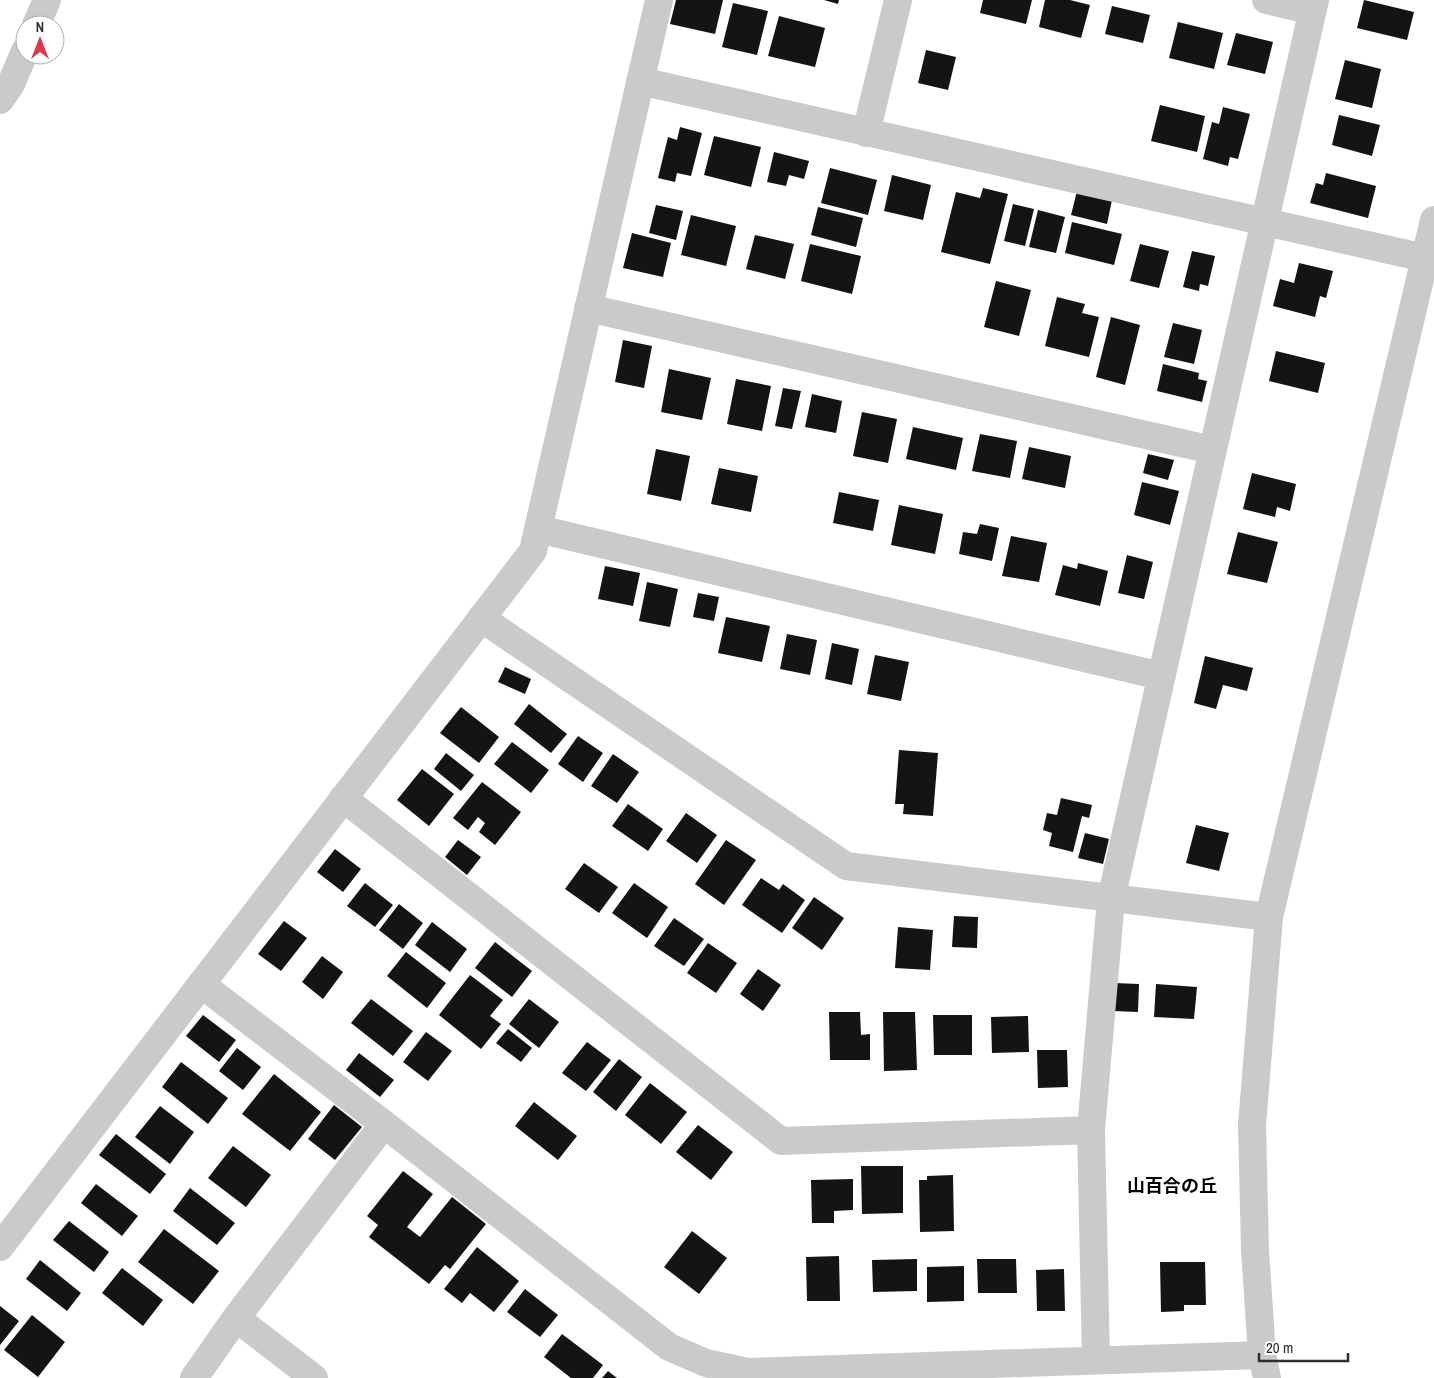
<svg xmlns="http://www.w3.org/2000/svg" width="1434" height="1378" font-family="'Archivo Narrow','Noto Sans JP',sans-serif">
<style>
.building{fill:#141414}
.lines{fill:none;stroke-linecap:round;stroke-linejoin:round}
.minor{stroke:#cacaca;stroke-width:28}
.tertiary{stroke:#cacaca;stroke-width:28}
.labels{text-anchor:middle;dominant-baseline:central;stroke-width:5;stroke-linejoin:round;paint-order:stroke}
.quarter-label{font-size:18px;font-weight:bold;fill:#000;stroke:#fff}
</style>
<rect width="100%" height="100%" fill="#fff"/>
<!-- building -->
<path class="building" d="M676 0H723L715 34 670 24Z
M824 0H839L838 4Z
M983 0H1032L1026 24 980 13Z
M1045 0H1070L1090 5 1081 38 1039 27Z
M1364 0 1414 12 1407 40 1357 28Z
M733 3 768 11 757 55 722 47Z
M1112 6 1150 15 1143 43 1105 34Z
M779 16 825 28 815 67 768 56Z
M1178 22 1223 33 1214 69 1169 58Z
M1236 33 1273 42 1265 74 1227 65Z
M926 50 956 57 948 90 918 83Z
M1345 60 1381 69 1372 108 1335 99Z
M1160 105 1205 116 1197 152 1151 141Z
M1223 107 1250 114 1238 159 1230 157 1228 166 1203 159 1212 122 1219 124Z
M1339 115 1380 125 1372 156 1332 145Z
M680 127 702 133 691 176 677 173 675 182 658 178 668 137 677 140Z
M714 136 761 147 751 187 704 175Z
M774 152 809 161 804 179 789 175 786 186 767 182Z
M830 168 877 180 868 215 821 203Z
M1326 173 1376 186 1368 218 1310 203 1316 183 1323 185Z
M892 175 931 185 923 220 884 211Z
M983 188 1008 194 990 264 941 252 956 192 980 198Z
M1077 191 1112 200 1107 224 1071 215Z
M1013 204 1034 209 1025 246 1004 241Z
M656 205 683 211 676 240 649 233Z
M818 207 863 218 856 247 811 235Z
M1038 210 1065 217 1056 253 1029 247Z
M691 215 736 226 726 266 681 255Z
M1072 222 1122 234 1114 265 1065 253Z
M632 233 671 243 663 277 623 268Z
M755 235 794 244 785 279 746 269Z
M810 244 861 256 852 294 801 281Z
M1140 244 1169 251 1159 288 1130 281Z
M1192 251 1215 256 1208 286 1200 284 1199 291 1183 287Z
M1299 263 1333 271 1326 298 1320 296 1315 317 1273 306 1280 279 1294 283Z
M996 281 1031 290 1019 336 984 327Z
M1057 297 1085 304 1082 313 1099 317 1089 357 1045 346Z
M1111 317 1140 325 1125 385 1096 377Z
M1173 323 1202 330 1194 364 1164 357Z
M623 340 652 346 644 388 615 382Z
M1276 351 1325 363 1318 393 1269 381Z
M1163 364 1199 373 1198 379 1207 381 1202 402 1157 391Z
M669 369 711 378 702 420 661 412Z
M736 379 771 386 762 431 727 424Z
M783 388 801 391 792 429 775 426Z
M812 394 842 401 836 433 805 427Z
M862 412 897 419 888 463 853 456Z
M913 427 963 438 956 470 906 459Z
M980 434 1017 441 1010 478 972 471Z
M1029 447 1071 456 1065 488 1022 479Z
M656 449 690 456 681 501 647 494Z
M1148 454 1174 460 1168 480 1143 473Z
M719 468 758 476 751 512 711 504Z
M1252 473 1296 484 1290 511 1277 507 1275 517 1243 509Z
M1142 482 1179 491 1170 525 1134 515Z
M839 492 879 500 873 531 833 523Z
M899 505 943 514 935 554 891 545Z
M980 524 999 528 992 561 959 554 963 532 977 534Z
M1238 532 1278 542 1267 583 1227 574Z
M1011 536 1047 543 1039 582 1002 576Z
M1127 555 1153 562 1144 599 1118 593Z
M1078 563 1108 571 1100 606 1055 595 1063 565 1077 569Z
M605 566 640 573 633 606 598 599Z
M647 582 678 589 670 627 639 621Z
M698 593 719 597 714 621 693 617Z
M726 617 770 626 762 662 718 653Z
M787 634 817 640 810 675 780 669Z
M832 643 859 649 852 685 825 679Z
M875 655 909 662 901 701 867 694Z
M1205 656 1253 668 1247 691 1223 685 1216 709 1194 703Z
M505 667 531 679 525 694 498 682Z
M529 704 567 734 551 753 514 724Z
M461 707 499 737 479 763 440 733Z
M578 736 603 753 583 782 558 764Z
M512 742 549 770 531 793 494 764Z
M899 750 938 753 933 816 903 814 904 804H895Z
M446 753 474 775 461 791 434 769Z
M613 754 639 772 617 803 591 786Z
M422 769 454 794 429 826 397 800Z
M482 782 521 812 495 845 479 832 485 823 478 817 468 830 453 818Z
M1061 798 1092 805 1089 818 1082 816 1073 852 1049 846 1052 833 1043 830 1047 813 1057 815Z
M628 804 663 829 648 851 612 826Z
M686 813 717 835 697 863 666 841Z
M1196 825 1229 833 1219 871 1186 863Z
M1085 833 1109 839 1103 864 1078 858Z
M458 840 481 857 467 875 445 857Z
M726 840 756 860 724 905 695 884Z
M335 849 361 869 343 892 317 872Z
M584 863 618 887 599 913 565 889Z
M761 878 779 890 783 884 805 900 782 933 742 905Z
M365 883 393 905 375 927 347 906Z
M634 883 668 907 647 938 612 913Z
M814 897 844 918 822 950 792 928Z
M399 904 423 923 403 949 379 930Z
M954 916 978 917 977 948 952 947Z
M674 918 704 939 684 966 654 946Z
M284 921 307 938 281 971 258 954Z
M432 922 467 949 450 972 415 945Z
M898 927 933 930 930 970 895 968Z
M495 942 532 971 512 997 475 968Z
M708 943 737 963 716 993 687 973Z
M406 952 446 983 427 1008 387 976Z
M322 956 343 972 323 999 302 982Z
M758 969 781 985 763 1011 740 994Z
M470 975 503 1000 490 1016 501 1024 481 1049 439 1015Z
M1114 983 1139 984 1138 1012 1113 1011Z
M1156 984 1197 987 1194 1019 1154 1017Z
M371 999 413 1031 393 1056 351 1023Z
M529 999 559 1022 539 1048 509 1024Z
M829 1012H860L861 1035 870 1034V1060H830Z
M883 1012H915L917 1070 884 1071Z
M203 1015 236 1040 219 1062 186 1036Z
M933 1015H972V1055H934Z
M1028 1016 1029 1052 992 1053 991 1017Z
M508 1029 532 1048 521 1062 496 1043Z
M426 1032 452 1051 428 1081 403 1062Z
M587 1042 611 1060 586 1091 562 1073Z
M237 1048 261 1067 243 1090 219 1071Z
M1037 1050H1067L1068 1087 1038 1088Z
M359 1053 394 1080 380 1097 346 1070Z
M619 1059 642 1077 616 1111 593 1092Z
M181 1062 228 1098 208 1124 162 1087Z
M274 1074 321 1112 290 1151 242 1114Z
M650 1083 687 1112 661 1144 625 1115Z
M534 1102 577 1136 558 1160 515 1126Z
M334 1105 362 1127 335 1160 308 1139Z
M160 1106 194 1132 170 1164 135 1137Z
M698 1125 733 1152 711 1180 676 1152Z
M116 1134 166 1174 150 1194 99 1155Z
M233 1146 271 1175 246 1207 208 1178Z
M861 1166H903V1213L862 1214Z
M403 1171 433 1194 407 1227 420 1237 452 1197 486 1224 450 1269 445 1265 429 1284 369 1237 378 1225 367 1216Z
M953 1175 954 1231 920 1232 919 1180H927V1176Z
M853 1179V1210L834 1211V1223H812L811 1180Z
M96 1184 138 1216 122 1236 81 1203Z
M190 1188 235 1223 217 1245 173 1211Z
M69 1221 109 1252 94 1272 53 1240Z
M164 1229 219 1271 193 1304 138 1262Z
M692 1231 727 1258 699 1294 664 1267Z
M477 1247 519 1281 494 1312 470 1293 462 1303 444 1289Z
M839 1256 840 1301H807L806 1257Z
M917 1259V1291L873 1292 872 1260Z
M977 1259H1016L1017 1293H978Z
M40 1260 81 1293 67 1311 26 1279Z
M1160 1262H1205L1206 1305H1184V1311L1161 1312Z
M964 1266V1301L927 1302V1267Z
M122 1268 163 1300 143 1326 102 1293Z
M1064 1269 1065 1311H1037L1036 1270Z
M525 1289 558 1315 540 1337 507 1312Z
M0 1306 19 1321 0 1345Z
M32 1315 65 1342 38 1377 4 1350Z
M562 1334 603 1365 593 1378H571L544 1357Z
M608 1371 617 1378H602Z"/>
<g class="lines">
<!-- minor -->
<path class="minor" d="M1266 0 1312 11
M36 25 47 0
M640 81 1425 258
M0 100 11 84 25 51
M866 133 898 0
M588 308 1212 450
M538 529 1161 676
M481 618 846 866 1269 917
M343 798 781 1141 1091 1130
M201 984 384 1124 669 1347 706 1363 748 1372 1262 1355
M0 1247 533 551 659 0
M236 1318 314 1378
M1096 1360 1091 1130 1111 899 1315 0
M194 1378 236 1318 384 1124"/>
<!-- tertiary -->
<path class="tertiary" d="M1267 1378 1262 1355 1255 1250 1252 1125 1269 917 1434 220"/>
</g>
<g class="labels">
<!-- quarter labels -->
<g class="quarter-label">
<text x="1172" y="1185">山百合の丘</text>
</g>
</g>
<!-- north arrow -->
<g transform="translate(40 40)"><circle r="24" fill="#ffffff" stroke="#ababab"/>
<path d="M0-4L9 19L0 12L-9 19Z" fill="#dc374b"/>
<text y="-8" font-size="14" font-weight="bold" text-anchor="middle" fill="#2d2d2d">N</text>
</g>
<!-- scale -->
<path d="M1259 1353v8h89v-8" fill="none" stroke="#2d2d2d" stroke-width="2.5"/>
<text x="1266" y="1353" font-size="15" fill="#2d2d2d" stroke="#ffffff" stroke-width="4" paint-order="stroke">20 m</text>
</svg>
